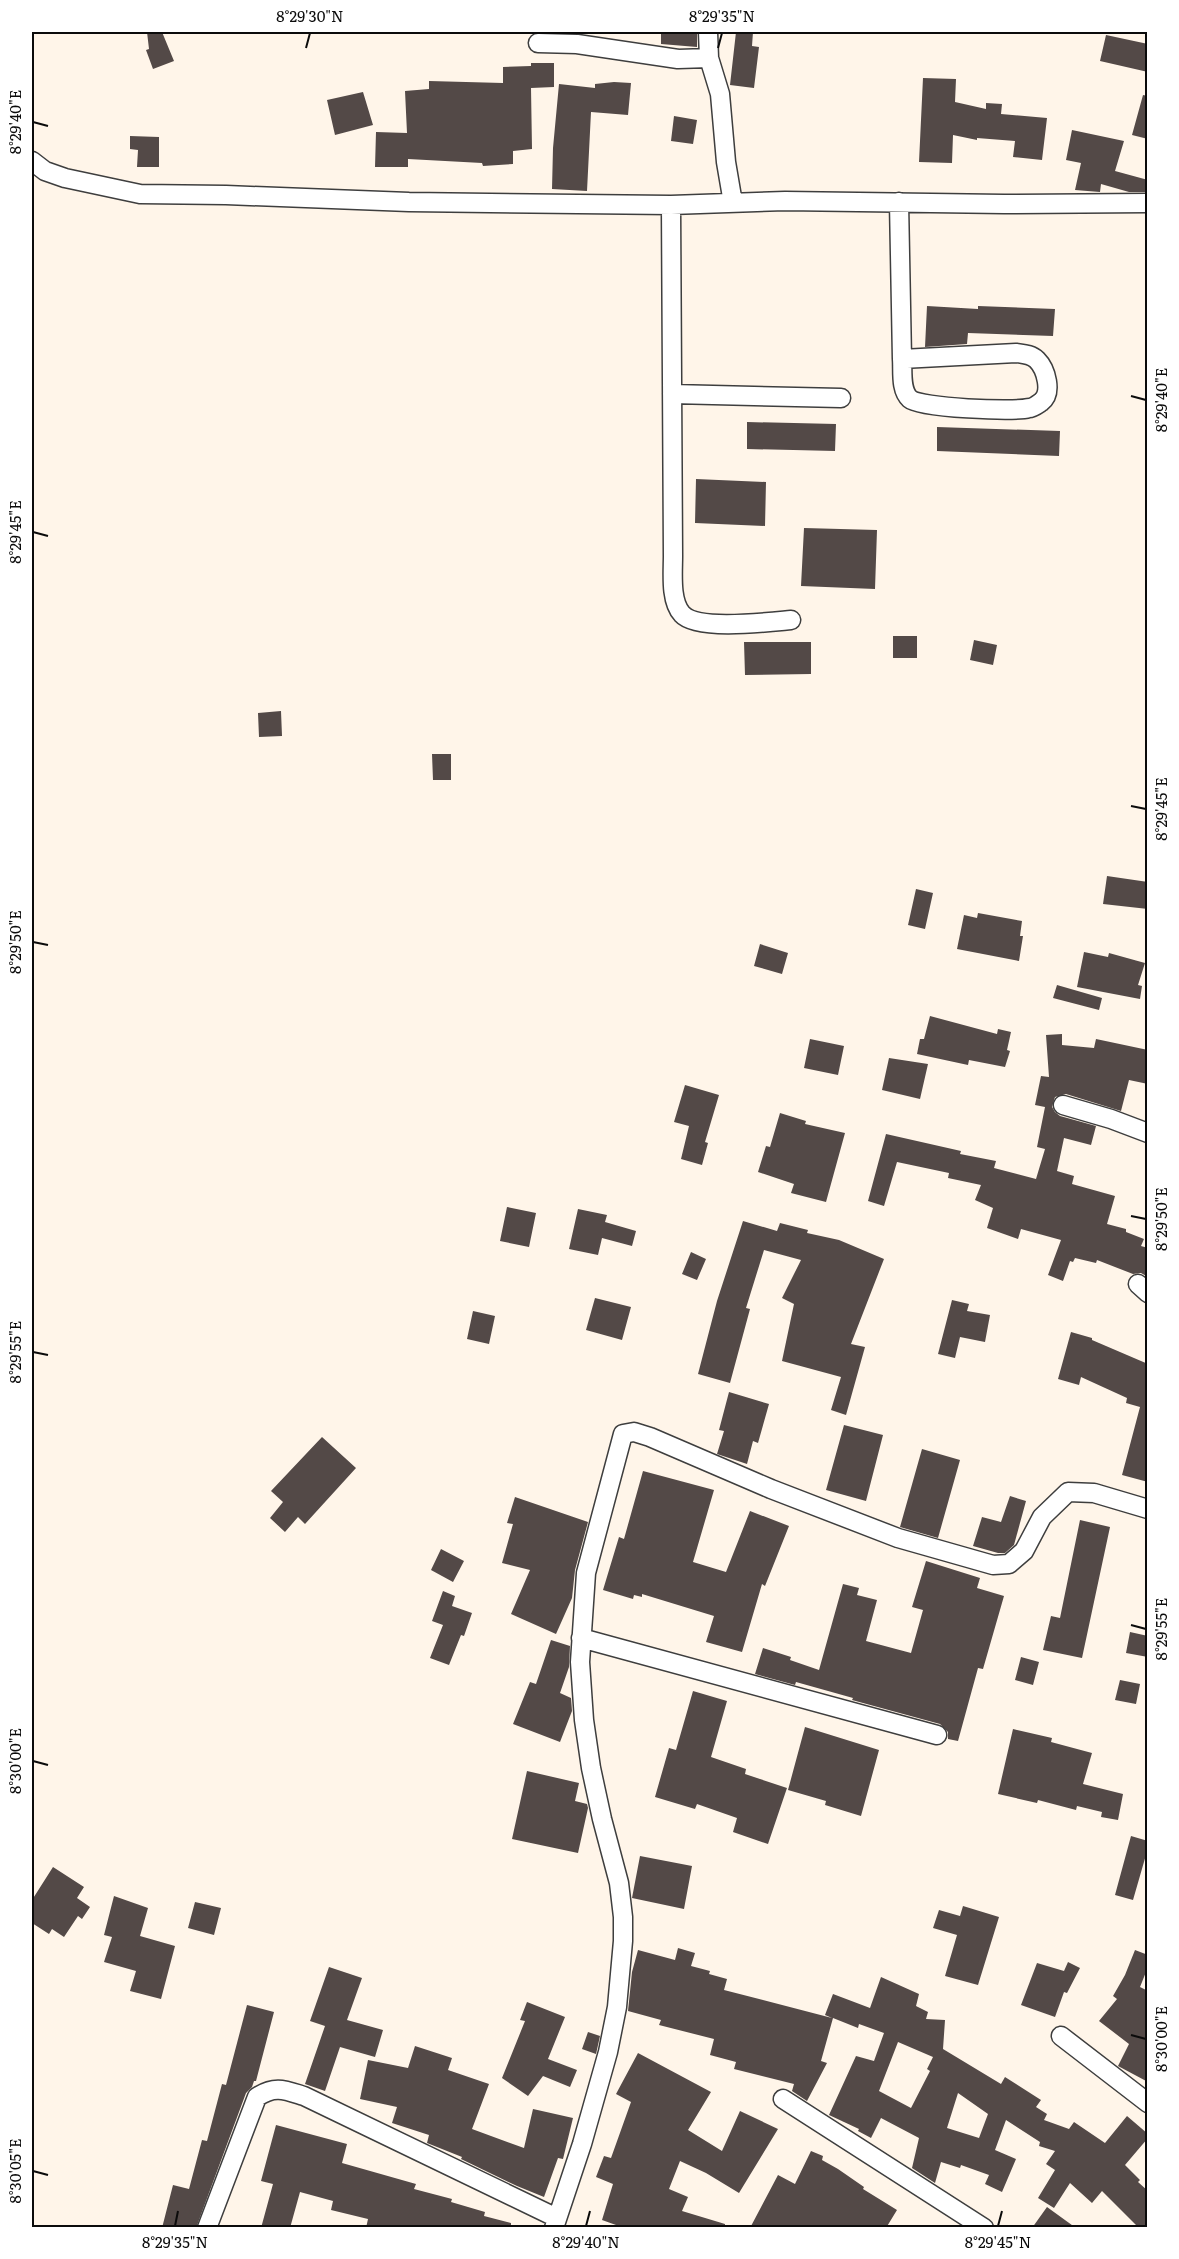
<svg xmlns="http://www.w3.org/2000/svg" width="1179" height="2259" font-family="Literata,serif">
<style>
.building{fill:#534947;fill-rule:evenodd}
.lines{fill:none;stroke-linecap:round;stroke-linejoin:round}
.minor-casing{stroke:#3e3e3e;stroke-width:21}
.minor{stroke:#fff;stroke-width:18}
.ticks{fill:none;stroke:#0b0b0b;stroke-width:2}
.neatline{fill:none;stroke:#0b0b0b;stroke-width:2}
.ticks-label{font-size:15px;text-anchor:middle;fill:#0b0b0b}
</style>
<rect width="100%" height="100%" fill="#fff5e9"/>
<!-- building -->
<path class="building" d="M147 32H162L174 61 153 69 146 50 149 49Z
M661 32H697V47L661 44Z
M736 32H753L752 46 759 47 754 88 730 85Z
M1106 35 1148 44V72L1100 61Z
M531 63H554V87L531 88 532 149 513 151V164L483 166 482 163 408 159V167H375L376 132 407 133 405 91 429 89V81L503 83V67L531 66Z
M923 78 956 79 955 102 986 109V103L1002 104 1001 114 1047 118 1042 160 1013 157 1015 141 977 138V140L953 135 952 163 919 162Z
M614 82 631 83 628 115 591 112 587 191 552 189 553 148 559 84 595 88V84Z
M363 92 373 125 335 135 327 100Z
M1143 95 1148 96V139L1132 135Z
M674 116 697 120 693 144 671 141Z
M1072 130 1124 141 1115 171 1148 180V192H1129L1101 184 1100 192 1075 190 1081 163 1066 160Z
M130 136 159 137V167H137L138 150 130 149Z
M927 306 978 309V306L1055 309 1053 336 968 333 967 344 925 347Z
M747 422 836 424 835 451 747 449Z
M937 427 1060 431 1059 456 937 451Z
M696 479 766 482 765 526 695 523Z
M804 528 877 530 875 589 801 586Z
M893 636H917V658H893Z
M974 640 997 645 993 665 970 660Z
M744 642H811V674L745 675Z
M281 711 282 736 259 737 258 713Z
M432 754H451V780H433Z
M1107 876 1148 882V909L1103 904Z
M916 889 933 893 925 929 908 925Z
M978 913 1022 921 1020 936H1023L1019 961 957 949 964 915 977 918Z
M760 944 788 953 782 974 754 966Z
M1084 952 1108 957 1109 953 1145 963 1138 985 1142 986 1140 999 1077 987Z
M1057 985 1102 998 1099 1010 1053 998Z
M930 1016 997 1034 998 1029 1011 1032 1007 1050 1010 1051 1005 1067 969 1060 968 1065 917 1054 920 1039H924Z
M1062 1034V1045L1094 1048 1096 1039 1148 1050V1084L1129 1080 1121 1111 1066 1094 1055 1097 1052 1107 1055 1112 1060 1116 1096 1126 1091 1145 1064 1138 1057 1171 1074 1176 1072 1184 1115 1196 1107 1224 1126 1229V1232L1144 1239 1141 1246 1148 1248V1277L1141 1273 1133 1274 1097 1260 1096 1263 1075 1258 1073 1262 1070 1261 1063 1281 1048 1275 1061 1240 1021 1229 1018 1239 987 1228 993 1208 975 1200 981 1185 948 1178 949 1173 897 1162 884 1206 868 1201 886 1134 961 1151 960 1154 996 1161 994 1168 1036 1179 1045 1149 1037 1147 1045 1107 1035 1105 1041 1076 1049 1077 1046 1035Z
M810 1039 844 1046 838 1075 804 1068Z
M889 1058 928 1064 920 1099 882 1090Z
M685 1085 719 1095 705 1142 708 1143 702 1165 681 1159 689 1126 674 1122Z
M780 1113 806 1121 805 1124 845 1133 826 1202 791 1193 794 1184 758 1172 766 1146 770 1147Z
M507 1207 536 1213 529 1247 500 1241Z
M578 1209 607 1215 605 1222 636 1231 632 1246 602 1238 598 1255 569 1249Z
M743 1221 777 1231 780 1223 808 1230 807 1233 839 1240 884 1259 851 1344 865 1347 846 1415 831 1410 841 1377 782 1361 794 1304 782 1298 801 1260 764 1250 746 1308 750 1309 730 1383 698 1374 717 1301Z
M691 1252 706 1259 697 1280 682 1274Z
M595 1298 631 1307 622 1340 586 1330Z
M952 1300 969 1304 967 1311 990 1315 985 1342 960 1337 955 1358 938 1354Z
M473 1311 495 1316 489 1344 467 1339Z
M1071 1332 1092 1338V1340L1148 1364V1482L1122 1475 1140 1407 1126 1403 1127 1398 1081 1377 1079 1385 1058 1379Z
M729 1392 769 1404 758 1443 753 1441 747 1464 717 1454 724 1431 719 1430Z
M844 1425 883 1435 866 1501 826 1490Z
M322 1437 356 1468 305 1524 298 1517 285 1532 270 1518 283 1502 271 1491Z
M922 1449 960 1460 938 1538 900 1527Z
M643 1471 714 1490 693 1562 726 1572 750 1511 789 1526 765 1586 762 1584 742 1652 706 1642 714 1616 642 1594V1597L634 1595 633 1599 603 1590 619 1537 624 1539Z
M1010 1496 1026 1501 1014 1545 1005 1553H998L973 1546 982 1517 1001 1522Z
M515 1497 588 1522 575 1570 572 1598 556 1634 511 1614 530 1570 502 1563 513 1524 507 1523Z
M1080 1520 1110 1527 1082 1658 1043 1650 1051 1616 1060 1618Z
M441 1549 464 1561 453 1582 431 1570Z
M926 1561 980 1578 977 1588 1004 1596 983 1669 978 1668 958 1741 948 1739V1732L940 1724 852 1700 853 1698 796 1682 795 1685 755 1674 763 1648 791 1657 790 1660 819 1670 843 1584 859 1588 857 1595 877 1600 866 1641 911 1653 923 1610 912 1607Z
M443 1591 455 1596 452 1606 472 1613 464 1636 461 1635 449 1665 430 1658 443 1625 432 1621Z
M1130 1632 1148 1636V1657L1126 1653Z
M551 1640 570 1646 569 1667 560 1693 571 1698 572 1711 560 1742 513 1724 530 1682 536 1684Z
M1021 1657 1039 1662 1033 1685 1015 1680Z
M1120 1680 1140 1684 1136 1704 1115 1700Z
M693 1691 727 1701 711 1757 746 1769 745 1774 787 1788 768 1844 733 1832 737 1818 697 1804 695 1809 655 1797 669 1748 676 1750Z
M805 1727 879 1750 861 1816 825 1805 826 1801 788 1790Z
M1013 1729 1052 1738 1051 1742 1092 1753 1083 1784 1123 1794 1118 1820 1101 1817 1102 1812 1077 1806 1076 1810 1038 1800 1037 1803 998 1794Z
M527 1771 579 1783 575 1801 587 1804 588 1808 578 1853 512 1839Z
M1131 1836 1148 1841V1848L1133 1900 1115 1895Z
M640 1856 692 1866 684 1909 632 1898Z
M53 1867 84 1887 77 1898 90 1907 82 1919 78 1916 64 1937 52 1929 49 1934 32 1923V1900Z
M114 1896 148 1908 140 1936 175 1946 161 1999 130 1991 136 1971 104 1962 112 1937 104 1935Z
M195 1902 221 1908 214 1935 188 1928Z
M963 1906 999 1917 978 1985 945 1976 957 1935 933 1928 939 1910 960 1916Z
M678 1948 695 1953 691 1966 710 1971 709 1974 727 1979 724 1990 832 2018 825 2015 833 1994 870 2008 881 1977 919 1994 916 2006 928 2012 926 2019 945 2020 943 2049 1001 2084 1005 2077 1041 2100 1036 2107 1047 2114 1044 2120 1069 2129 1074 2122 1105 2143 1127 2116 1148 2134V2138L1125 2165 1140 2180 1138 2182 1148 2191V2228H1139L1102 2191 1092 2203 1070 2183 1054 2208 1038 2198 1055 2170 1046 2164 1055 2151 1039 2146 1040 2142 1006 2120 995 2150 1016 2159 1002 2192 985 2184 989 2175 961 2165 960 2168 941 2162 935 2183 912 2168 919 2138 881 2118 871 2138 858 2131 859 2129 829 2115 856 2056 874 2061 884 2033 859 2024 858 2028 833 2018 821 2061 827 2063 807 2101 792 2091 794 2084 734 2069 736 2062 710 2055 714 2039 659 2025 661 2020 628 2011 632 1972 638 1950 675 1960ZM898 2042 933 2057 927 2069 930 2071 911 2108 879 2091ZM958 2093 988 2114 979 2138 947 2128Z
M1135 1950 1148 1955V1967L1140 1987 1148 1991V2082L1118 2066 1129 2044 1099 2021 1117 1999 1113 1996 1125 1975Z
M1068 1962 1080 1968 1067 1993 1064 1992 1055 2017 1021 2005 1037 1963 1064 1971Z
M329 1967 362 1978 347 2020 383 2030 375 2057 340 2047 325 2091 305 2084 325 2026 310 2021Z
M527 2002 565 2017 548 2059 577 2070 570 2087 543 2076 528 2096 502 2078 525 2021 520 2020Z
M247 2005 274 2012 256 2081H254L252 2087 246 2093 196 2228H162L173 2185 189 2189 202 2140 207 2141 222 2084 226 2085Z
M588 2032 600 2036 596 2054 582 2049Z
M415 2046 452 2058 448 2070 489 2084 472 2129 524 2148 533 2109 573 2118 563 2159 558 2158 544 2197 517 2186 461 2159 462 2157 427 2143 429 2135 392 2123 397 2107 360 2099 368 2060 408 2068Z
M638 2053 711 2092 688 2130 722 2151 740 2111 778 2129 739 2193 706 2173 680 2161 669 2189 688 2197 682 2211 725 2224V2228H615L616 2225 602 2220 613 2184 596 2177 604 2156 611 2158 631 2102 616 2094Z
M276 2125 347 2144 342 2163 416 2184 414 2189 452 2199 451 2202 485 2212 484 2216 511 2223V2228H366L368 2219 331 2210 333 2201 300 2192 290 2228H261L273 2184 261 2181Z
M811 2151 823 2156 822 2160 838 2169 864 2187 863 2189 897 2210 886 2228H750L778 2175 795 2184Z
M1047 2207 1076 2228H1032Z"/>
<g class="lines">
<!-- minor casing -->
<g class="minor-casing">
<path id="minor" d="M708 32 709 58 720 94 726 162 733 203
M538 43 577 44 678 59 709 58
M32 161 45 171 65 178 140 194 226 195 409 202 671 205 785 201 1004 204 1148 203
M899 202 902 359C903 371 900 390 910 399 920 408 1014 412 1029 408 1033 408 1038 404 1041 402 1053 393 1046 369 1037 360 1031 354 1023 354 1016 353L902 359
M671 205 673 556C673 573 670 601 682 614 697 631 769 622 791 620
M672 394 841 398
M1063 1105 1111 1119 1148 1133
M1138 1284 1148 1293
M581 1638 937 1735
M1061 2036 1148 2103
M783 2099 984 2228
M207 2228 257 2097C275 2085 285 2090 304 2096L557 2218
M554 2228 582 2144 608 2052 617 2007 623 1941V1917L619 1883 602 1819 591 1768 584 1720 580 1662 586 1573 623 1434 634 1432 650 1437 771 1489 898 1538 993 1565 1009 1564 1024 1551 1042 1517 1068 1492 1094 1493 1148 1509"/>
</g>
<!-- minor -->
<use href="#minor" class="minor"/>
</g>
<!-- ticks -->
<path class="ticks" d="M306 48 310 33M718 48 722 33M33 122 48 126M1131 396 1146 400M33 532 48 536M1131 806 1146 809M33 942 48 945M1131 1216 1146 1219M33 1352 48 1355M1131 1625 1146 1629M33 1761 48 1765M1131 2035 1146 2039M33 2171 48 2175M175 2226 178 2211M586 2226 590 2211M998 2226 1002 2211"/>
<!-- border -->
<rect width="1179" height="2259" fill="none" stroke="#ffffff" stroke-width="66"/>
<rect x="33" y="33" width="1113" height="2193" class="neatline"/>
<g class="ticks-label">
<text x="310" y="22">8°29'30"N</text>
<text x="722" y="22">8°29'35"N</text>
<text transform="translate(16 122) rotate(-90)" y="5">8°29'40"E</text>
<text transform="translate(1162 400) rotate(-90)" y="5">8°29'40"E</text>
<text transform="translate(16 532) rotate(-90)" y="5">8°29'45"E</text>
<text transform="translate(1162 809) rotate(-90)" y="5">8°29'45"E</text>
<text transform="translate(16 942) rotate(-90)" y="5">8°29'50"E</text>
<text transform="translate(1162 1219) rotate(-90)" y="5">8°29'50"E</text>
<text transform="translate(16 1352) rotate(-90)" y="5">8°29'55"E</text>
<text transform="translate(1162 1629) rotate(-90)" y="5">8°29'55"E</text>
<text transform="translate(16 1761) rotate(-90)" y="5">8°30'00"E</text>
<text transform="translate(1162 2039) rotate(-90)" y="5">8°30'00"E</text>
<text transform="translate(16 2171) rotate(-90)" y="5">8°30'05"E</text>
<text x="175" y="2248">8°29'35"N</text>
<text x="586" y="2248">8°29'40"N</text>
<text x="998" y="2248">8°29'45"N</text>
</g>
</svg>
